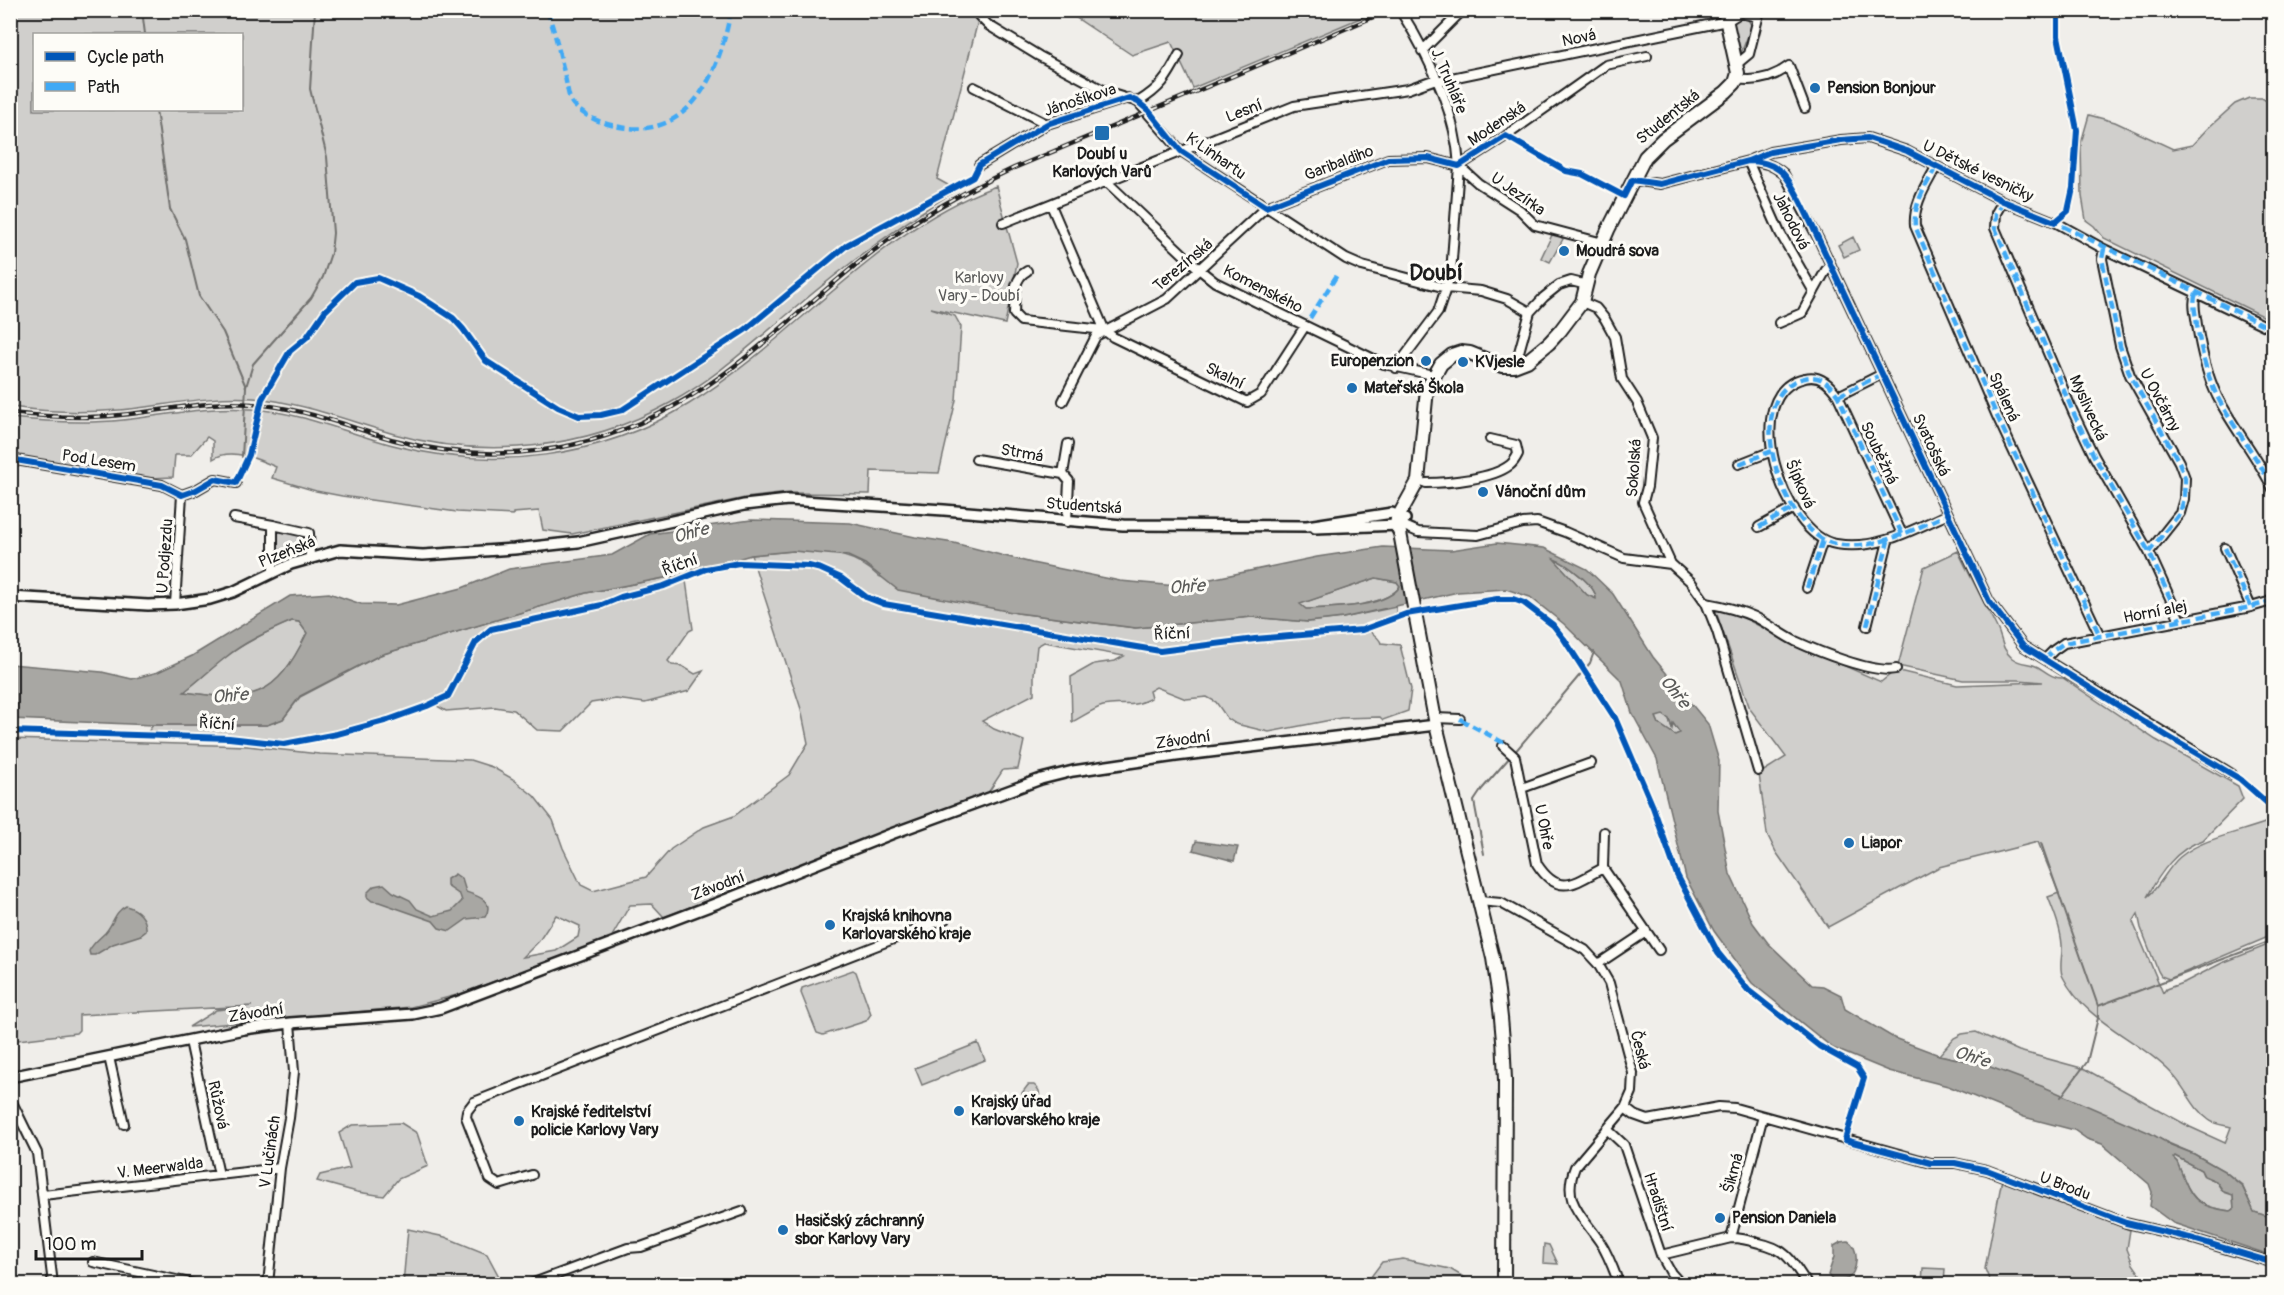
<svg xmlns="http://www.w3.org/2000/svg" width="2284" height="1295" font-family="Pangolin,sans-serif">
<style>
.green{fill:#d0cfcc;stroke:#767674;stroke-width:1.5;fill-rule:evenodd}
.water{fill:#a8a7a3;stroke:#706f6d;stroke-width:1.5;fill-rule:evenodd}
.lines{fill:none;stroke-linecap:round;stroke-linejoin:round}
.stream{stroke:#706f6d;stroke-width:2}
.minor-casing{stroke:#1c1c1c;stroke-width:12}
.tertiary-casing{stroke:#1c1c1c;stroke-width:14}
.primary-casing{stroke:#1c1c1c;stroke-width:16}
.minor{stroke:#fdfcf7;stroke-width:8}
.tertiary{stroke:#fdfcf7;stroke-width:9}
.primary{stroke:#fdfcf7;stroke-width:12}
.rail-casing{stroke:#1c1c1c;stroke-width:4.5}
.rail{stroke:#fdfcf7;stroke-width:2;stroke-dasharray:7;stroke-linecap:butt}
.quiet{stroke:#3fa9f5;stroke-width:4.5;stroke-dasharray:9 4.5;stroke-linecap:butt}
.cycleway-casing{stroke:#fdfcf7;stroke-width:10}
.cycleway{stroke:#0057b8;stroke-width:6}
.poi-dot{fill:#1f6fb2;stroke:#fdfcf7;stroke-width:2}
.labels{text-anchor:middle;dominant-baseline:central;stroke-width:6;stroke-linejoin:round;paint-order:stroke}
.street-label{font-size:16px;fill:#1c1c1c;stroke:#fdfcf7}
.poi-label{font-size:16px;font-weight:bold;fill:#1c1c1c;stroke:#fdfcf7;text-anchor:start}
.park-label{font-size:16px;fill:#5b5b5a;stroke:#fdfcf7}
.water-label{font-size:18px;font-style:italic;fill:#5b5b59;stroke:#fdfcf7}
.district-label{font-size:22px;font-weight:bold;fill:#1c1c1c;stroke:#fdfcf7}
</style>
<rect width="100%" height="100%" fill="#f0eeea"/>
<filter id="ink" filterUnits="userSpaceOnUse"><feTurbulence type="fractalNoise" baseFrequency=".0167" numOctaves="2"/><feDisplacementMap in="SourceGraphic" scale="12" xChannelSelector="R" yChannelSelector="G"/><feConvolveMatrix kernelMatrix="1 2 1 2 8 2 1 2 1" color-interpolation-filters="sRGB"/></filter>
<g filter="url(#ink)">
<!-- green -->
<path class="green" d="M11 11H979L980 13 937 179 957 190C899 225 846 265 794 309 754 342 716 378 670 403 586 449 486 460 394 434 348 421 301 402 253 398 208 395 164 406 119 410 82 413 47 412 11 407ZM34 34H242V110H34Z
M1066 11H1377L1193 88 1171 42 1132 55Z
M1740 16 1747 18 1752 26 1741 53 1737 50 1732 23Z
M2249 98H2262L2273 105V321L2104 238 2094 226 2086 220 2082 196 2081 143 2089 115 2115 122 2173 149 2192 145 2207 129 2235 104Z
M996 186 1017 263 1005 324 931 308 955 316 961 327 956 400 939 473 871 471 870 494 789 493 745 498 572 534 543 530 539 511 513 513V515L457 512 342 496 316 491 272 478 276 467C258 459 231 447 213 459V441L207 437 191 455H175L173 477 151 478 11 456V418C48 422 85 424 123 420 167 415 208 406 252 409 300 412 347 433 393 445 492 472 601 458 689 404 796 338 876 230 996 186Z
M1552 235H1558L1563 239 1550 262 1541 258Z
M1853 237 1859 250 1844 257 1838 245Z
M284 529 287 532 298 535 301 533 305 542 303 543 304 548 276 563 275 533Z
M793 551C828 553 852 551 878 576L1017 613 1135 628 1252 617 1308 622 1343 618 1396 607V613L1366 626C1370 634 1378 635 1381 643L1400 645 1411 689 1408 711 1383 720 1380 717 1341 718 1269 732 1236 724 1227 718 1216 702 1207 697 1186 699 1156 687 1149 691 1151 698C1130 710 1121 701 1103 706 1093 709 1082 717 1072 722L1071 677 1094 664 1115 661 1124 656 1044 642 1037 646 1034 674V694L982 721 994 729 1024 741 1018 769 1003 770 988 793 664 917 652 904 630 905 611 938 457 995 411 1007 189 1027 216 1010 252 1006 79 1015V1030L76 1033 18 1040 13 1037 12 1025 10 1024V739L247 746 319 754 470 760 492 767 513 779 534 796 553 820 563 848 581 885 593 891 646 877 671 849 704 827 734 816 789 775 808 743 801 709 751 555ZM556 915 580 926 578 937 556 951 523 957 539 941Z
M1958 551C1970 576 1983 601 1996 626 2003 639 2000 647 2012 658 2021 665 2029 662 2038 667 2046 672 2054 679 2063 678L2156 740 2238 786 2243 799 2203 840C2176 849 2160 873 2147 897 2160 887 2167 868 2180 857 2203 838 2239 833 2267 822L2273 826V935L2169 979 2161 976 2158 971 2141 928 2138 914 2133 922 2163 993 2166 989 2185 982 2222 963 2273 943V1218L2254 1212 2242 1185 2224 1171 2194 1154 1985 1065 1939 1055 1954 1038 1962 1034 1976 1032 2019 1051 2085 1069 2190 1127 2225 1143 2231 1127C2224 1125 2215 1125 2209 1120 2192 1108 2186 1088 2172 1074 2138 1038 2086 1023 2063 977 2058 968 2063 955 2062 945 2061 929 2054 912 2048 897L2059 893 2038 842 1939 867 1828 927 1776 852 1767 834 1759 774 1786 757 1750 709 1715 609 1729 610 1786 640 1881 682 1891 674 1899 671 1957 685 2043 682 2018 680H1963L1898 666 1924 567Z
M1554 559C1566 563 1597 586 1596 599L1587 595Z
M685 574 693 629 689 631 668 661 672 665 682 666 695 674 703 671 689 691 660 699 645 703 616 699 591 703 563 731 537 730 514 710 495 707 446 711 430 702C393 718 328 739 289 742 267 743 246 738 225 736 199 733 173 734 147 733L153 725H267L283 719 300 697 380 655 586 593Z
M1376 578 1397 582 1400 586C1387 608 1329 608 1306 609L1299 604Z
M292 621 299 622 307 633C275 700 253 702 183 692 199 681 211 668 226 656 247 642 269 630 292 621Z
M1663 714 1669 719 1672 728 1673 723 1680 733 1675 735 1659 724 1656 717Z
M853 970 856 972 871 1014 866 1021 823 1035 817 1033 801 993 802 988Z
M978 1043 985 1060 922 1085 915 1068Z
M1028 1085H1034C1040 1090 1040 1092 1039 1100H1023L1022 1093Z
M401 1123 417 1133 428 1166 398 1179 384 1196 357 1192 317 1181 320 1175 350 1168 339 1133 352 1125Z
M2175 1156 2201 1170 2203 1175 2216 1181 2221 1189 2233 1195 2234 1209 2231 1211C2192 1206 2191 1196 2177 1162L2173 1158Z
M2002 1179 2130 1230 2127 1249 2133 1264 2147 1284H1991L1985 1269Z
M408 1229 445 1237 487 1254 503 1284H403Z
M1544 1244 1549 1245 1558 1264 1543 1263Z
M1403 1259 1450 1269 1470 1281 1482 1282 1485 1284H1370V1278L1382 1262Z
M1923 1268 1945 1269 1944 1284H1922Z"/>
<!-- water -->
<path class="water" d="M751 520 850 523 915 537 954 543 1032 563 1120 581 1177 586 1317 557 1383 547 1451 550 1497 543 1544 548 1587 569 1613 594 1653 657 1708 724 1719 761 1718 811 1730 874 1753 923 1768 943 1812 985 1823 986 1841 995 1845 1009 1894 1038 1939 1055 1985 1065 2044 1087 2150 1133 2171 1145 2194 1154 2224 1171 2242 1186 2254 1212 2273 1218V1256L2173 1223 2150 1206 2152 1192 2149 1184 2102 1144 2087 1139 2074 1130 2024 1117 1948 1086 1889 1071 1833 1048 1752 983 1714 931 1686 878 1657 759 1632 713 1622 681 1564 624 1530 597 1506 589 1458 592 1343 618 1308 622 1252 617 1136 628 1017 613 898 590 865 564 848 556 793 551 751 555 685 574 586 593 380 655 300 696 283 719 267 725H153L11 719V664L102 672 132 679 158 672 192 656 290 596 329 593 361 604 396 605 462 588 509 569 612 555 650 534ZM1554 559C1566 563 1597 586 1596 599L1587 595ZM1376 578 1397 582 1400 586C1387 608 1329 608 1306 609L1300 604ZM292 621 299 622 307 633C275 699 253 702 184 692 198 681 211 669 225 658 244 642 269 631 292 621ZM1663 715 1669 719 1672 728 1673 723 1680 733 1675 735 1659 724 1656 717ZM2175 1156 2201 1170 2204 1176 2216 1181 2224 1192 2233 1195 2234 1209 2231 1211C2192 1207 2191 1196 2177 1162L2173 1158Z
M1196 841 1238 847 1234 861 1193 850Z
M455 874 462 879 466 892C478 896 495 901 485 917L467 919 450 931 439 928 433 921 379 902 372 901 367 897V893L374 886 384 884 393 892 410 900 417 909 433 916 452 911 462 901 460 895 447 886V879Z
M126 906C138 909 147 918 146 931L141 935 113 944 95 955H90L89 951C93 943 99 939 105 933 114 923 114 912 126 906Z
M1848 1241C1860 1248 1858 1273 1847 1279 1843 1281 1838 1281 1833 1281L1828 1275 1834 1257V1246L1841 1242Z"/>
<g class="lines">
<!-- stream -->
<path class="stream" d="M142 10 145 34
M156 110 170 209 185 239 199 296 223 332 246 387 242 457
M246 387 253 364 311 298 323 277 331 253 333 233 327 157 310 89 315 10
M1514 753 1590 663 1594 652
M2041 843 2098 1006
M1484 854 1474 801 1482 789 1510 757
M2061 1097 2087 1062 2098 1018V1006L2274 940"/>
<!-- minor casing -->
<g class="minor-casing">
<path id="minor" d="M979 16 988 25 1039 56 1109 93 1138 102 1181 151 1346 259 1362 266 1446 288 1481 291 1507 299 1530 312
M1422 51 1463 10
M1737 64 1749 54 1760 10
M1737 79C1756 82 1773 78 1789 66L1805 108
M1437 81 1727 21 1740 13 1758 17
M974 87 1047 124
M1138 102C1161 88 1167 78 1179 55
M1752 159 1770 152 1841 140 1868 138 1907 151 2003 201 2055 222 2104 249 2274 330
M1748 161 1780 233 1814 292
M979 165 1047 124 1128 98
M1459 166 1506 136 1606 65 1647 56
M1936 167C1926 186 1913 204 1915 226L1996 414 2100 636
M1632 180 1660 184 1748 161C1761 161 1774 165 1784 174L1819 240 1989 601 2023 646 2232 774
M1107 182 1200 270 1215 282 1384 364 1433 375
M2003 201 1996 213 1995 228 2073 412 2094 456 2149 552 2180 620
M1051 205 1105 331 1113 337 1247 402 1261 394 1305 326
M1003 223 1294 106 1408 89 1436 79
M2104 249 2102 259 2120 346 2130 375 2179 462 2185 478 2184 499 2180 513 2149 552
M1027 271C1012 279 1015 299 1014 314L1021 321 1104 330
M2196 293C2192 304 2196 315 2197 325 2201 350 2206 373 2217 396 2234 429 2258 457 2274 491
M1582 302 1596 308 1605 319 1615 337 1622 379 1637 402 1652 438 1647 487 1643 502 1671 564 1691 582 1706 603C1723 606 1739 610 1755 617 1769 624 1781 634 1795 641 1817 651 1873 674 1896 669
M1779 323 1802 313 1826 270 1831 265
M1519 352 1530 312 1544 297 1559 285 1571 281 1587 285
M1396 368 1438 312 1451 273 1459 166C1456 112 1429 56 1400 10
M1838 396 1882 374
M1063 401 1096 336 1167 299 1266 207 1388 159 1428 158 1459 166 1478 183 1520 210 1535 225 1603 243
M10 459 162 485 182 495
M976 459 1063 474 1069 481 1067 522
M1739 464 1772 451
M1063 474 1068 444
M1426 483C1449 483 1492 479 1510 465 1514 462 1516 458 1518 454L1516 445 1490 439
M182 495 196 490 215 479 236 483
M234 518 273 525V572
M273 525 309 533 310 557
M1402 525 1418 532 1478 535 1523 523 1537 522 1565 532 1624 558 1671 564
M1759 527 1794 508
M1902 534 1838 396C1830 384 1820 374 1805 378 1736 392 1783 536 1836 544 1876 551 1912 530 1948 514
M2225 548 2251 607
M1807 588 1823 540
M1706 603 1717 631 1758 771
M175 604 182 495
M1867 626 1888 541
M2045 659 2054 650 2064 643 2251 607 2268 602 2274 598
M1435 718 1460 719
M1503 746 1515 757 1537 864C1559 898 1575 883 1603 868
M1522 788 1591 763
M1604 832 1603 868 1659 950
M1479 901 1501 903 1585 950 1598 964 1609 983 1633 1073 1632 1092 1625 1108 1575 1167C1561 1202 1582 1215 1600 1242 1608 1254 1614 1270 1619 1284
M1598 964 1646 932
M190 1041 219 1175
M109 1057 124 1124
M10 1098 37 1153 53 1284
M1625 1108 1634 1115 1648 1120 1719 1107 1735 1108 1931 1163H1955L1987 1170 2126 1223 2190 1238 2274 1263
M1608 1130 1624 1145 1661 1255 1671 1273 1681 1284
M532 1175 499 1185 490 1179 466 1117 467 1111 474 1102 945 919
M43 1195 280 1168
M1731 1238 1763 1116
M1661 1255 1731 1238C1741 1238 1749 1240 1759 1243 1787 1249 1792 1261 1807 1284
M93 1262 195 1284
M268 1284 280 1168 289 1118 294 1072 290 1023
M531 1284 628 1248 641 1247 742 1211"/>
</g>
<!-- tertiary casing -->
<g class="tertiary-casing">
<path id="tertiary" d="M1315 528 1400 525
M10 597 148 605 175 604 210 599 233 592 291 564 340 550 423 555 514 549 578 542 744 505 788 500 944 510 1123 525 1307 526 1392 513 1405 519
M10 1077 244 1029 290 1023 413 1014 441 1008 715 904 891 834 1041 779 1073 771 1176 756 1436 725"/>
</g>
<!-- primary casing -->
<g class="primary-casing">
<path id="primary" d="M1504 1284 1505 1080C1504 1039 1500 999 1493 958L1436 725 1400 533 1396 525 1397 519 1418 481 1427 389 1441 364 1452 355 1461 352 1470 353 1502 366H1514L1527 361 1549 343 1560 331 1582 302 1589 274 1608 230 1645 157 1663 139 1726 92 1735 83 1738 73 1724 10"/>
</g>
<!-- minor -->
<use href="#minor" class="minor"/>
<!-- tertiary -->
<use href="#tertiary" class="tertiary"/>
<!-- primary -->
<use href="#primary" class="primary"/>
<!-- rail casing -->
<g class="rail-casing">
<path id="rail" d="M10 413C47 417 83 419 120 415 164 411 207 400 252 404 301 407 348 427 395 440 488 466 588 454 672 407 748 366 808 300 876 249 919 216 965 191 1014 168L1390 10"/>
</g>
<!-- rail -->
<use href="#rail" class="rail"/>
<!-- quiet -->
<path class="quiet" d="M547 10C555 32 560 54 565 77 567 84 568 97 572 103 583 117 604 124 620 127 693 140 720 69 731 10
M1936 167C1926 186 1913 204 1915 226L1996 414 2100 636
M2003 201 1996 213 1995 228 2073 412 2094 456 2149 552 2180 620
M2050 220 2274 330
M2104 249 2102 259 2120 346 2130 375 2179 462 2185 478 2184 499 2180 513 2149 552
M2196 293C2192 304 2196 315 2197 325 2201 350 2206 373 2217 396 2234 429 2258 457 2274 491
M1310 318 1337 275
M1838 396 1882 374
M1739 464 1772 451
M1759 527 1794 508
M1902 534 1838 396C1830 384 1820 374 1805 378 1736 392 1783 536 1836 544 1876 551 1912 530 1948 514
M2225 548 2251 607
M1807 588 1823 540
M1867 626 1888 541
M2045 659 2054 650 2064 643 2251 607 2268 602 2274 598
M1460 719 1502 742 1503 746"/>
<!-- cycleway casing -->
<g class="cycleway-casing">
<path id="cycleway" d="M1748 161 1770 152 1841 140 1868 138 1907 151 2003 201 2055 222 2068 211 2073 188 2077 130 2058 36V10
M10 459 162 485 182 495 196 490 215 479 236 483 249 455 262 399 290 351 307 337 325 311 355 282 378 278 419 296 453 318 463 329 486 361 558 407 579 416 601 415 622 410 745 330 847 245 973 177 979 165 1047 124 1129 98 1138 102 1149 111 1181 151 1266 207 1388 159 1428 158 1459 166 1506 136 1566 171 1582 174 1624 196 1632 180 1660 184 1748 161C1759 161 1770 163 1779 170 1792 178 1811 224 1819 240L1989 601 2023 646 2167 736 2240 779 2274 809
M10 731 229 738 284 744 337 734 388 720 427 706 448 696 476 642 491 629 602 605 621 597 664 586 706 569 739 563 809 566 821 569 841 578 866 597 884 604 1160 651 1255 639 1362 630 1406 614 1497 599H1513L1524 603 1553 625 1564 639 1615 718 1653 807 1677 875 1718 953 1748 990 1819 1046 1857 1067 1864 1078 1845 1140 1931 1163H1955L1987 1170 2126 1223 2190 1238 2274 1263"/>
</g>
<!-- cycleway -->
<use href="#cycleway" class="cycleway"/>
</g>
</g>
<!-- markers -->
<g class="poi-dot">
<circle cx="1815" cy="88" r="6"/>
<rect x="1094" y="125" width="16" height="16" rx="3"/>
<circle cx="1564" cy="251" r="6"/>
<circle cx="1426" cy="361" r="6"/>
<circle cx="1463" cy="362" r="6"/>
<circle cx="1352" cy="388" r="6"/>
<circle cx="1483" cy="492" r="6"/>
<circle cx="1849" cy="843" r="6"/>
<circle cx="830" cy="925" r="6"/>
<circle cx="959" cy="1111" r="6"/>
<circle cx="519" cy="1121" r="6"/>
<circle cx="1720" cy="1218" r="6"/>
<circle cx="783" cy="1230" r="6"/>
</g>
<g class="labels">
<!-- street labels -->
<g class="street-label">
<text transform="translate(1579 38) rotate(-12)">Nová</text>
<text transform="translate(1449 81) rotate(67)">J. Truhláře</text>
<text transform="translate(1080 100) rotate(-18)">Jánošíkova</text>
<text transform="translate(1244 111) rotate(-21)">Lesní</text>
<text transform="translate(1668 117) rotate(-39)">Studentská</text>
<text transform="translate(1497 124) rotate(-34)">Modenská</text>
<text transform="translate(1216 156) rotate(35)">K Linhartu</text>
<text transform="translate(1339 163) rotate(-21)">Garibaldiho</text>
<text transform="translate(1978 171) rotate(26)">U Dětské vesničky</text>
<text transform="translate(1518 194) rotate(35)">U Jezírka</text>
<text transform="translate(1791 221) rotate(63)">Jahodová</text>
<text transform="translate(1183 265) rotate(-40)">Terezínská</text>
<text transform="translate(1263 289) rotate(27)">Komenského</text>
<text transform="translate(1225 376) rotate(26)">Skalní</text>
<text transform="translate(2004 397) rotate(66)">Spálená</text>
<text transform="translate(2160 400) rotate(62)">U Ovčárny</text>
<text transform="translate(2088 408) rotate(66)">Myslivecká</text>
<text transform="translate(1931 445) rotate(65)">Svatošská</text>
<text transform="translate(1022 453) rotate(10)">Strmá</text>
<text transform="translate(1879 453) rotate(65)">Souběžná</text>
<text transform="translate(99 461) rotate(9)">Pod Lesem</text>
<text transform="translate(1634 468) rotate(-86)">Sokolská</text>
<text transform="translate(1800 484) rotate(66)">Šípková</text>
<text transform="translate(1084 506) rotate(4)">Studentská</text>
<text transform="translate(287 552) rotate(-22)">Plzeňská</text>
<text transform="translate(165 556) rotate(-86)">U Podjezdu</text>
<text transform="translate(680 565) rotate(-20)">Říční</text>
<text transform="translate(2155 612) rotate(-11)">Horní alej</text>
<text transform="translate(1172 634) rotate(-2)">Říční</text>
<text transform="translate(217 724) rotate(4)">Říční</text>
<text transform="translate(1183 740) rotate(-8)">Závodní</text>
<text transform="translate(1544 827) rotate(79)">U Ohře</text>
<text transform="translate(718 886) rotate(-21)">Závodní</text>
<text transform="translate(256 1013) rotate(-9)">Závodní</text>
<text transform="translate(1640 1050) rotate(76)">Česká</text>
<text transform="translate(218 1105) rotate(78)">Růžová</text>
<text transform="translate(270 1152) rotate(-82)">V Lučinách</text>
<text transform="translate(160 1168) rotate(-7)">V. Meerwalda</text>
<text transform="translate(1733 1173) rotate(-75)">Šikmá</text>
<text transform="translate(2065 1186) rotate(21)">U Brodu</text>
<text transform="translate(1658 1202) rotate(72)">Hradištní</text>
</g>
<!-- poi labels -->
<g class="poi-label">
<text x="1827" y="88">Pension Bonjour</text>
<text x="1102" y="154" text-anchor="middle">Doubí u<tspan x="1102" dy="18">Karlových Varů</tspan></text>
<text x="1576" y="251">Moudrá sova</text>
<text x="1414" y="361" text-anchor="end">Europenzion</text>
<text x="1475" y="362">KVjesle</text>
<text x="1364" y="388">Mateřská Škola</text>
<text x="1495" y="492">Vánoční dům</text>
<text x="1861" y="843">Liapor</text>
<text x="842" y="916">Krajská knihovna<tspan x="842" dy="18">Karlovarského kraje</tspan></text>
<text x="971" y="1102">Krajský úřad<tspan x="971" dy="18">Karlovarského kraje</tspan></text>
<text x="531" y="1112">Krajské ředitelství<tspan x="531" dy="18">policie Karlovy Vary</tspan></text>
<text x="1732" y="1218">Pension Daniela</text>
<text x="795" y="1221">Hasičský záchranný<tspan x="795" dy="18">sbor Karlovy Vary</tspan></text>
</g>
<!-- park labels -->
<g class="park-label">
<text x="979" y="278">Karlovy<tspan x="979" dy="18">Vary - Doubí</tspan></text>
</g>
<!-- water labels -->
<g class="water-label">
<text transform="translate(691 533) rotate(-15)">Ohře</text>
<text transform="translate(1187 587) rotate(-4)">Ohře</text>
<text transform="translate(1675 692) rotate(51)">Ohře</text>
<text transform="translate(230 696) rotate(-5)">Ohře</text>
<text transform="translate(1972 1057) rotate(17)">Ohře</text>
</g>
<!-- district labels -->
<g class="district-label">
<text x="1436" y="273">Doubí</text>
</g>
</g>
<!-- margin -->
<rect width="2284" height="1295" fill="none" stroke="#fdfcf7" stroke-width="36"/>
<rect x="18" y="18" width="2248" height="1259" fill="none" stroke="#1c1c1c" stroke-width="2" filter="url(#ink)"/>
<!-- legend -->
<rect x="33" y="33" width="210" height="78" fill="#fdfcf7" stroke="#a3a29f" stroke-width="1.5"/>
<rect x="45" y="52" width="30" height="9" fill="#0057b8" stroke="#a3a29f" stroke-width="1.5"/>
<text x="87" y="63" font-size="18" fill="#1c1c1c">Cycle path</text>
<rect x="45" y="82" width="30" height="9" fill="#3fa9f5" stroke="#a3a29f" stroke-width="1.5"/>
<text x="87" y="93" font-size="18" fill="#1c1c1c">Path</text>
<!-- scale -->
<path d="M36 1250v9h106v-9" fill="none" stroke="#1c1c1c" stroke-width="3"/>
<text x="45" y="1250" font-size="18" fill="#1c1c1c" stroke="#fdfcf7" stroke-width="4.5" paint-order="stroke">100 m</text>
</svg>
